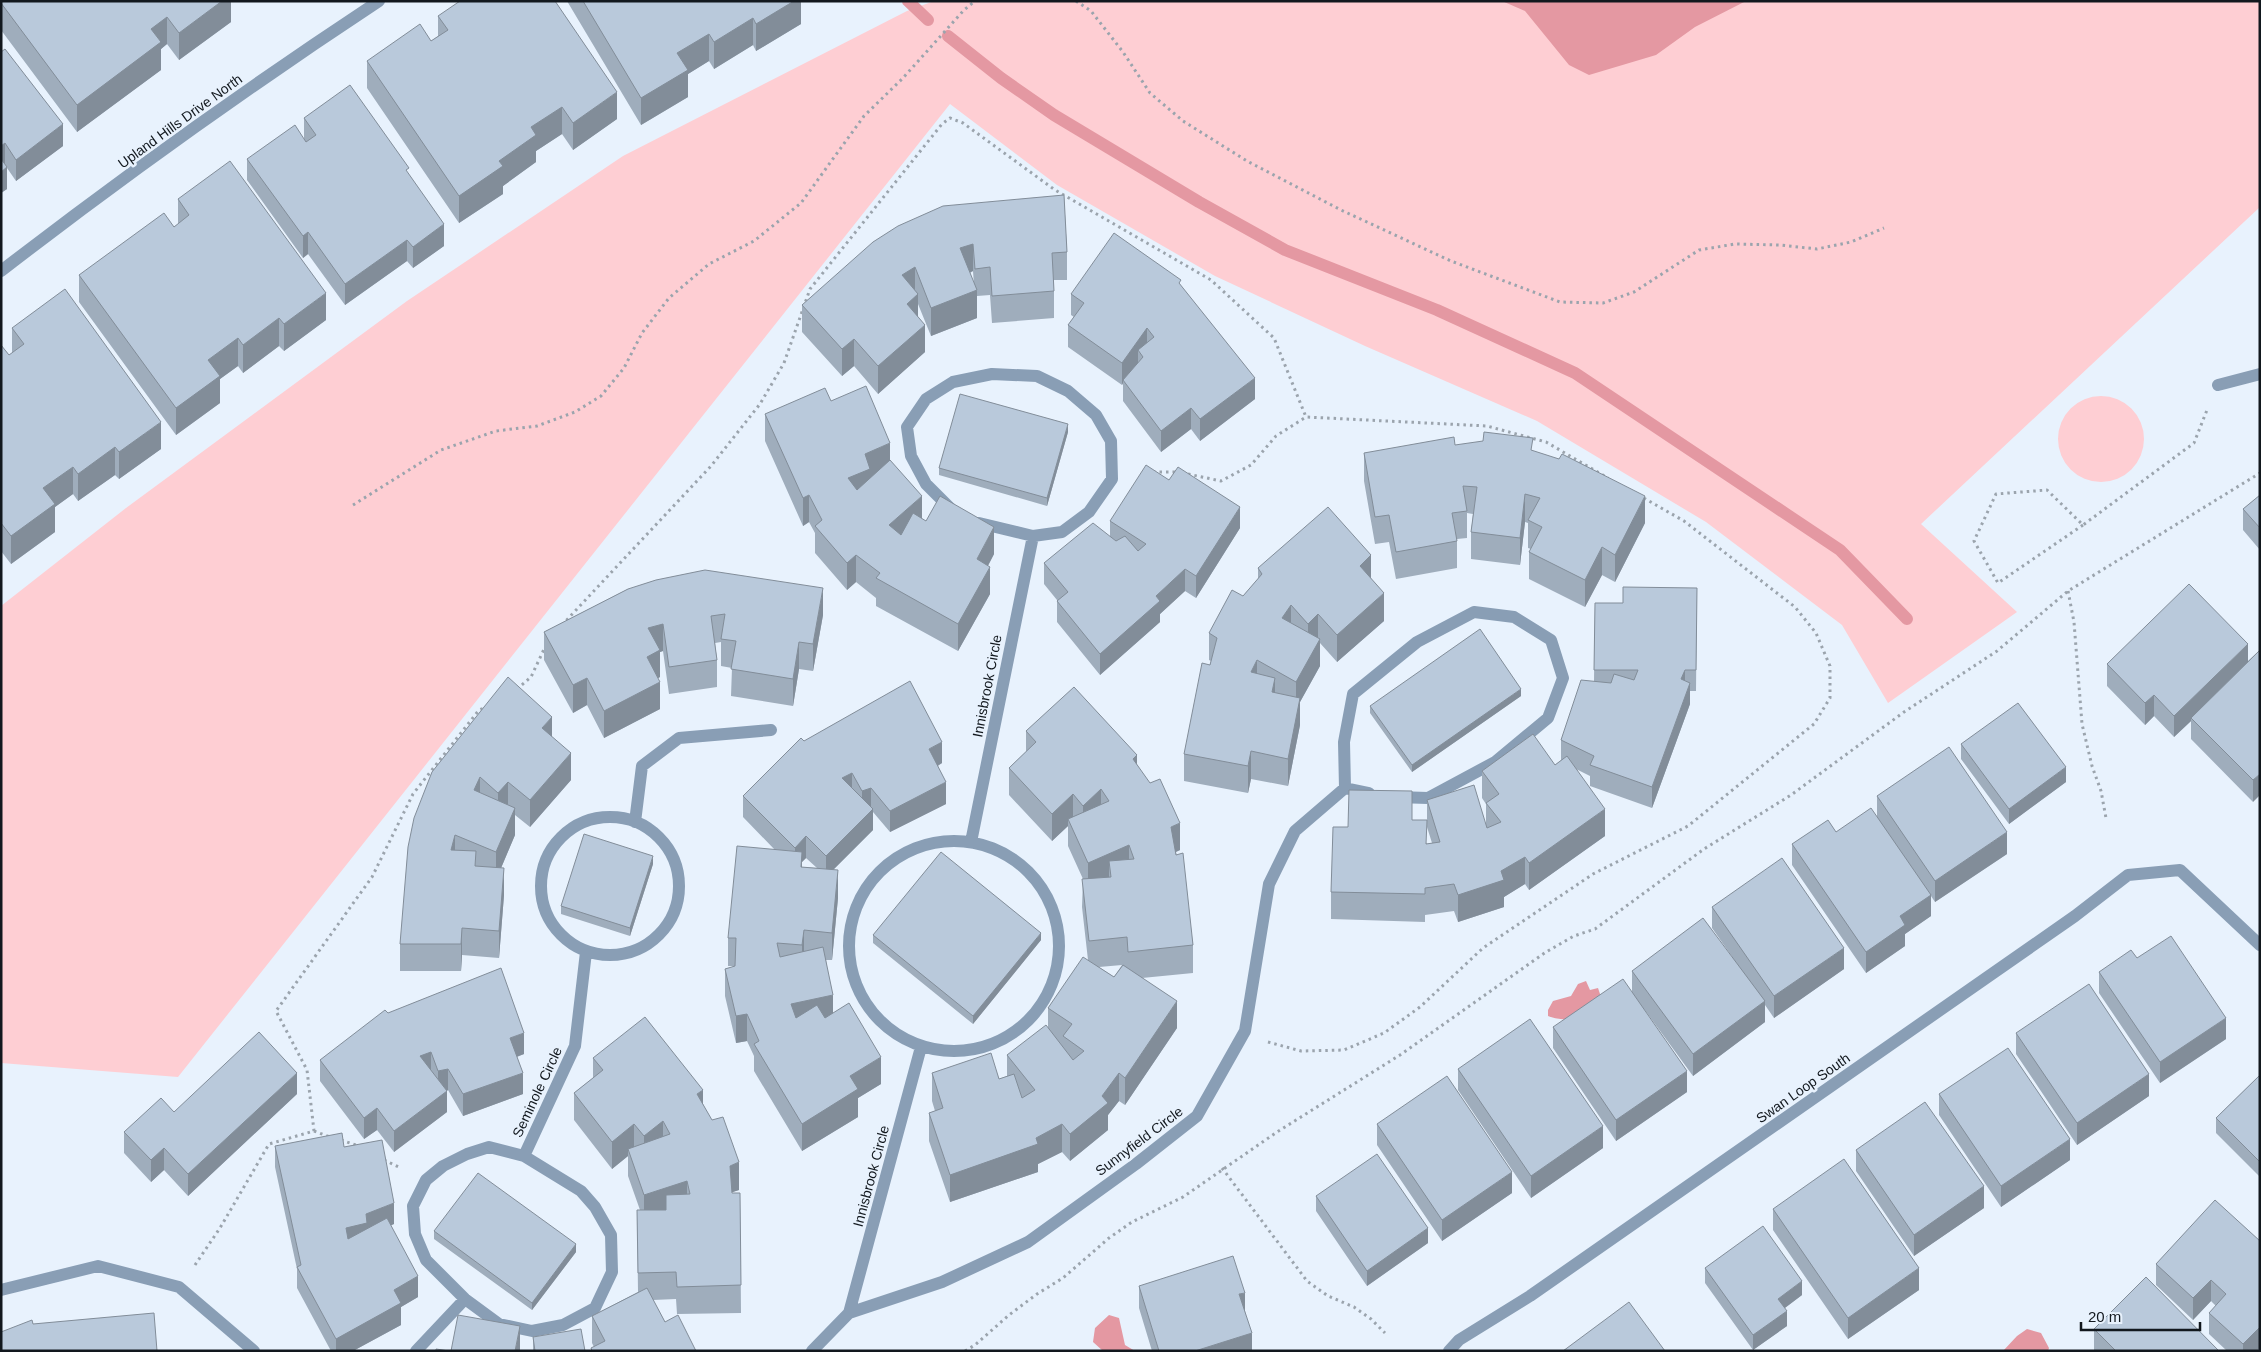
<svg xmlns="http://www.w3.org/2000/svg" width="2261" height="1352" font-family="Arial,sans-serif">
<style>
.green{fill:#feced3}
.water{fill:#e498a2}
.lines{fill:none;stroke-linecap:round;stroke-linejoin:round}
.stream{stroke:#e498a2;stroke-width:12}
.path{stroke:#9ba4ad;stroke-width:3;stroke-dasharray:2.5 4;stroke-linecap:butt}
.minor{stroke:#899eb5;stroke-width:12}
.wall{fill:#9fadbc;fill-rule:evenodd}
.shaded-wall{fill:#828d99}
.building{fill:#b9c9db;stroke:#828d99}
.labels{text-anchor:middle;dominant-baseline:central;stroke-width:5;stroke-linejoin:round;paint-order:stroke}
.street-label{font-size:14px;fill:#12181e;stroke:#e8f2fd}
</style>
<rect width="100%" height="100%" fill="#e8f2fd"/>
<!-- green -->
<path class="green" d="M934 1H2260V207L1921 524 2017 612 1888 703 1842 625 1706 522 1537 421 1365 346 1215 276 1057 185 950 104 178 1077 1 1063V606L126 508 407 301 623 156 907 11Z
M2058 439a43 43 0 1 1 86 0a43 43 0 1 1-86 0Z"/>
<!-- water -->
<path class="water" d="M1502 1H1746L1695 27 1656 55 1589 75 1569 65 1525 11Z
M1586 981 1590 990 1598 988 1601 997 1577 1021C1567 1019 1558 1020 1548 1016V1010L1553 1001 1571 996 1578 984Z
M1109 1315 1119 1318 1125 1345 1135 1351H1103L1093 1342 1095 1328Z
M2027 1329 2041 1333 2049 1348 2048 1351H2003L2017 1336Z"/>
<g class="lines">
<!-- stream -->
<path class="stream" d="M908 1 928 20
M948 36 1001 78 1054 115 1199 202 1285 250 1437 310 1575 373 1840 550 1907 619"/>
<!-- path -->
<path class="path" d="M1076 1 1091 11 1123 52 1150 93 1183 121 1247 161 1341 210 1451 261 1560 302 1603 303 1634 292 1699 250 1735 244 1780 245 1817 249 1851 242 1884 228
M1153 472H1177
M1188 474 1221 481 1251 465 1276 436 1306 417
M353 505 441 450 496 431 537 426 575 412 601 396 624 368 642 333 669 298 709 264 754 241 801 203 864 116 903 78 964 10 975 1
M2083 525 1998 583 1974 541 1996 494 2047 490 2083 525 2194 443 2207 410
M2068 591 2074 622 2082 724 2092 766 2101 791 2106 818
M562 625 711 466 760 404 784 363 810 289 942 124 950 118 963 123 1055 190 1211 280 1274 338 1306 417 1487 426 1546 442 1608 478
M517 689 531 677 546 645
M1268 1042 1301 1051 1344 1050 1384 1033 1420 1007 1483 948 1593 874 1688 826 1814 724 1830 698V666L1816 633 1795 607 1684 521 1642 497
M314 1131 330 1137
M341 1140 359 1146
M384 1160 401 1168
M1222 1168 1307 1281 1328 1296 1354 1307 1371 1319 1385 1333
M195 1265 220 1228 269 1144 314 1131 307 1070 276 1011 372 877 413 794 479 710 484 708
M965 1351 975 1345 1009 1315 1037 1294 1063 1278 1109 1238 1132 1222 1183 1197 1277 1132 1400 1055 1546 952 1574 936 1595 929 1704 849 1791 795 1904 712 1997 651 2068 591 2260 473"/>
<!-- minor -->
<path class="minor" d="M1 271C124 176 250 86 379 1
M2218 385 2260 374
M950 508 926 484 911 456 907 427 926 399 953 382 992 374 1037 376 1068 391 1096 415 1111 441 1112 479 1089 512 1062 532 1033 536 971 842
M979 523 1033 536
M1345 788 1344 742 1353 694 1417 642 1474 612 1514 617 1551 640 1563 678 1548 718 1495 762 1428 798 1396 797
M541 886a69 69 0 1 1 138 0a69 69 0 1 1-138 0Z
M635 822 642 766 679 738 771 730
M849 946a105 105 0 1 1 210 0a105 105 0 1 1-210 0Z
M489 1147 524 1156 581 1191 595 1207 611 1235 612 1272 595 1308 563 1325 532 1331 499 1324 465 1299 426 1260 415 1234 413 1206 426 1180 443 1166 467 1154Z
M524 1156 575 1046 586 952
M1 1290 98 1266 179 1287 254 1351
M849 1313 921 1047
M416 1351 465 1299
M812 1351 849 1313 942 1282 1028 1242 1136 1164 1197 1116 1245 1031 1269 884 1295 831 1345 788 1369 793
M1449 1351 1459 1340 1530 1296 2075 916 2128 875 2180 870 2260 945"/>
</g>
<!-- wall -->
<path class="wall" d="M1 1H231V22L179 60 167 44 161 49V70L77 132 1 30Z
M567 1H801V24L756 51 753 45 714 69 709 61 688 74V97L641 125Z
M438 16 617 119 573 150 562 134 536 151V162L503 186V194L459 223 367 88V61L431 41 438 36Z
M1 52 63 146 16 181 7 168V189L1 193Z
M304 118 409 175 444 246 413 268 407 261 345 305 308 254 303 258 247 180V159L304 139Z
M1064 195 1067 252V280H1054V318L992 323 990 295 977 296V318L931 336 918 304V317L925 352 878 394 854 366 842 376 802 332V305ZM973 271 974 285 970 273Z
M178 199 326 320 284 351 279 346 243 373 238 366 220 379V403L176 435 79 302V275L174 227 178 224Z
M1181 286 1255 399 1200 441 1191 429 1161 452 1123 401V383L1122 385 1068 347V325L1074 317 1071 315V294Z
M12 328 161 449 119 479 115 475 78 501 73 494 55 507V532L11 564 1 551V345L9 355 12 353Z
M831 401 890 460 922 519 994 554 988 566 990 594 958 651 876 606V598L856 582 847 590 815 553V533L809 522 803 526 765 441V414Z
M1068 432 1047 506 939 475V468Z
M1455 445 1533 451 1645 523 1615 582 1602 575 1585 607 1529 579V552L1531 549 1528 548V523L1525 522 1520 565 1471 559V532L1473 514 1467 513V538L1457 539V568L1396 579 1389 542 1375 544 1364 481V453Z
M2260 495V550L2243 530V509Z
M1110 521 1240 528 1196 598 1185 591 1160 614V622L1100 675 1057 622V600L1044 584V563L1110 536Z
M1258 568 1371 578 1384 621 1337 662 1320 643V666L1300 702V725L1288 786 1251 779 1248 793 1184 781V754L1211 661 1209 660V633L1243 596 1258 579Z
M1697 588 1696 691H1690V704L1652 808 1590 786V776L1576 769 1605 836 1529 890 1525 884 1504 897V907L1458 922 1454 911 1425 915V922L1331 919V892L1348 827 1412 820 1427 844 1432 843 1427 827V800L1486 823V804L1482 798V771L1555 765 1561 760V740L1594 681 1595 603H1623Z
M628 589 823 615 813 671 799 669 793 706 731 696 732 668 721 666V642L715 643 717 660V687L669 694 663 651 660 652V677L658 678 660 709 604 738 587 705 573 713 544 660V632Z
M2260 650 2253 802 2191 739V721L2174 737 2154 716 2145 725 2107 686V664L2248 661Z
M1521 696 1412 772 1370 713V706Z
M1026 731 1137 765 1180 850 1176 852 1193 945V973L1142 978 1177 1028 1125 1105 1119 1101 1108 1115V1130L1070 1161 1062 1152 1038 1164V1172L950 1202 929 1141V1113L935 1111 932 1101V1073L999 1079 1007 1076V1055L1048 1028V1008L1088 960 1082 907 1083 879 1068 846V826L1052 841 1009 795V768L1026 752ZM1122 965 1114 977 1099 967Z
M552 737 571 780 530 827 515 815V835L501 868 504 895 499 958 462 955 461 971H400V944L432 772Z
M804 741 942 763 938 766 946 804 890 832 873 812V830L833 870 838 898 832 960H826L833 1013 881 1084 858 1098V1117L802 1151 754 1071V1056L747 1041 736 1043 725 996V969L735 966H728V938L775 850 743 817V796ZM806 858 817 868 802 867V862Z
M1961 744 2066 782 2009 824 1961 759Z
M1877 796 2007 854 1935 902 1931 896V916L1905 934V946L1866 973 1792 865V844L1836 832 1877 817Z
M653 864 630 936 561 914V906Z
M1712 907 1844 969 1774 1018 1765 1005V1022L1693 1076 1644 1009 1687 1092 1616 1141 1553 1048V1027L1632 992V971L1733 958 1712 928Z
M873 935 1041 940 973 1024 873 943Z
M2137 958 2226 1039 2160 1083 2099 993V972Z
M388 1013 524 1054 517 1057 523 1094 463 1116 448 1090 447 1091V1112L394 1152 377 1130 364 1139 320 1081V1060Z
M2016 1033 2149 1096 2077 1145 2016 1054Z
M593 1058 703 1104 739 1190 732 1192V1193H740L741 1313 677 1314 676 1299 653 1300 665 1322 696 1351H591V1348L594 1347 592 1343V1316L638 1292 637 1210H640L628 1176V1156L612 1169 574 1120V1093L593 1078Z
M1458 1069 1603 1148 1531 1198 1458 1090Z
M2260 1075V1177L2216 1133V1118Z
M297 1094 188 1196 164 1170 151 1182 124 1153V1132L174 1112Z
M1939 1094 2070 1160 2001 1207 1939 1115Z
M1377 1124 1512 1193 1442 1241 1377 1145Z
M275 1146 344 1147 394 1224 391 1225 418 1297 401 1307V1325L353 1351H331L297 1288V1269L275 1167Z
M1856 1150 1984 1208 1914 1256 1856 1171Z
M1316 1196 1428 1243 1367 1286 1316 1211Z
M1773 1209 1919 1290 1848 1339 1773 1230Z
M434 1231 576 1252 532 1310 434 1239Z
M2260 1241V1348L2257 1351H2227L2209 1334V1313L2216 1306 2211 1301 2193 1320 2156 1285V1264Z
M1705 1268 1802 1295 1785 1308 1787 1326 1753 1350 1705 1283Z
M1139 1286 1245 1311 1252 1351H1152L1139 1308Z
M2094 1329 2219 1351H2095L2094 1350Z
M533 1337 585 1351H533Z"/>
<!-- shaded-wall -->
<path class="shaded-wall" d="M222 1H231V22L179 60V33Z
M794 1H801V24L756 51V24Z
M167 17V44L161 49V70L77 132V105L151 29Z
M753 18V45L714 69V42Z
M709 34V61L688 74V97L641 125V98L677 53Z
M617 92V119L573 150V123Z
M562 107V134L536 151V162L503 186V194L459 223V196L499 161 531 127Z
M63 124V146L16 181V160Z
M5 143V165L1 167V146Z
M7 167V189L1 193V172Z
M444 224V246L413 268V247Z
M308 232V254L303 258V236Z
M407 240V261L345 305V284Z
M973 244V271L960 276V248Z
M915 267V295L902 275Z
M977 290V318L931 336V308Z
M326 293V320L284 351V324Z
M918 294V321L907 304Z
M279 318V346L243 373V345Z
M925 325V352L878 394V366Z
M1147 328V349L1138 350V363L1124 381 1123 380V383L1122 385V363Z
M238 338V366L220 379V403L176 435V408L208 360Z
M854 339V366L842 376V349Z
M1255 378V399L1200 441V419Z
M1191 408V429L1161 452V431Z
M161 422V449L119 479V452Z
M1068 424V432L1047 506V498Z
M890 443V470L848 506V478L865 454Z
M115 447V475L78 501V474Z
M73 467V494L55 507V532L11 564V536L43 488Z
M1525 494V522L1520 565V538Z
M809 495V522L803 526V498Z
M922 496V524L889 553V525Z
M1645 496V523L1615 582V555Z
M1240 507V528L1196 598V576Z
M994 527V554L977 586V559Z
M1602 547V575L1585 607V580Z
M856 555V582L847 590V563Z
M1371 555V582L1360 566Z
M990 567V594L958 651V624Z
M1185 569V591L1160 614V622L1100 675V654L1156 596Z
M823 588V615L813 671V644Z
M1384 593V621L1337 662V635Z
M1291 605V633L1282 618Z
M1318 614V641L1308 652V624Z
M663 624V651L660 652V677L647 684V657L648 628Z
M1320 639V666L1300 702V725L1288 786V759L1296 709V682Z
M799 642V669L793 706V679Z
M2248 644V665L2191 718V721L2174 737V716Z
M1257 660V687L1251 672Z
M1685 670V691L1681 679Z
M587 678V705L573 713V685Z
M1275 678V705L1272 692Z
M660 682V709L604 738V711Z
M1690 683V704L1652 808V787Z
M1521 689V696L1412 772V765Z
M2154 695V716L2145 725V703Z
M552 717V744L542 728Z
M942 742V763L929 770V749Z
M1251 751V779L1248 793V766Z
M571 753V780L530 827V800Z
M1137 755V782L1133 759Z
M2066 767V782L2009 824V809Z
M852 773V795L842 778Z
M2260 774V795L2253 802V780Z
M480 777V804L474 790Z
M508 782V809L498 820V793Z
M946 782V804L890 832V811Z
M871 788V810L862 813V791Z
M1101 789V816L1083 833V806Z
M1073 794V822L1068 819V826L1052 841V814Z
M515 808V835L496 880V852Z
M873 809V830L826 877V856Z
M1605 809V836L1529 890V863Z
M1180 823V850L1171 854V827Z
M2007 832V854L1935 902V881Z
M455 835V863L451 850Z
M806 836V858L802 862V879L795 869V848Z
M1129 845V872L1109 861V881L1088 891V863Z
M653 856V864L630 936V928Z
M1525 857V884L1504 897V907L1458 922V895Z
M504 868V895L499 958V931Z
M838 870V898L832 960V933Z
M1931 895V916L1905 934V946L1866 973V952L1900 916Z
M462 928V955L461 971V944Z
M804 930V957L802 973V945Z
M1041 933V940L973 1024V1016Z
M1844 948V969L1774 1018V996Z
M833 995V1022L791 1031V1004Z
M1177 1001V1028L1125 1105V1078Z
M1765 1001V1022L1693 1076V1054Z
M747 1014V1041L736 1043V1016Z
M2226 1018V1039L2160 1083V1062Z
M524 1033V1054L510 1059V1038Z
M431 1052V1073L420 1056Z
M881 1057V1084L858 1098V1117L802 1151V1124L850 1076Z
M448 1069V1090L438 1093V1071Z
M1687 1071V1092L1616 1141V1120Z
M297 1073V1094L188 1196V1174Z
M523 1073V1094L463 1116V1094Z
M1119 1073V1101L1108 1115V1130L1070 1161V1134L1102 1096Z
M2149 1074V1096L2077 1145V1123Z
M703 1090V1118L697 1094Z
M447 1091V1112L394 1152V1131Z
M377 1108V1130L364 1139V1118Z
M663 1121V1148L644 1164V1136Z
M634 1124V1152L628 1149V1156L612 1169V1142Z
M1062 1124V1152L1038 1164V1172L950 1202V1175L1036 1138Z
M1603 1126V1148L1531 1198V1176Z
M2070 1139V1160L2001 1207V1186Z
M164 1148V1170L151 1182V1160Z
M739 1162V1190L730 1193V1166Z
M1512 1172V1193L1442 1241V1220Z
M687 1181V1208L644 1222V1195Z
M1984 1186V1208L1914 1256V1235Z
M394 1203V1224L367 1235 346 1249V1228L366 1214Z
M1428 1228V1243L1367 1286V1271Z
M576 1244V1252L532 1310V1303Z
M1919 1268V1290L1848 1339V1318Z
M418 1276V1297L401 1307V1325L353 1351H336V1339L394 1290Z
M2211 1280V1301L2193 1320V1298Z
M1802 1281V1295L1778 1313V1299Z
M1245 1293V1314L1239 1294Z
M1787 1311V1326L1753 1350V1335Z
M520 1326V1351H515Z
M2260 1327V1348L2257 1351H2243V1344Z
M1252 1333V1351H1195Z"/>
<!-- building -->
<path class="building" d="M1 1H222L179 33 167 17 151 29 161 42 77 105 1 3Z
M460 1H555L617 92 573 123 562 107 531 127 536 135 499 161 503 166 459 196 367 61 420 24 431 41 448 30 438 16Z
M583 1H794L756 24 753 18 714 42 709 34 677 53 688 70 641 98Z
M5 49 63 124 16 160 5 143 1 146V52Z
M350 85 409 168 406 170 444 224 413 247 407 240 345 284 308 232 303 236 247 159 295 125 306 142 316 135 304 118Z
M1 159 7 167 1 172Z
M230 161 326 293 284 324 279 318 243 345 238 338 208 360 220 376 176 408 79 275 164 213 174 227 189 215 178 199Z
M1064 195 1067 252 1052 253 1054 291 992 296 990 267 975 269 973 244 960 248 977 290 931 308 915 267 902 275 918 294 907 304 925 325 878 366 854 339 842 349 802 305 873 242 898 226 943 206Z
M1114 233 1181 280 1179 283 1255 378 1200 419 1191 408 1161 431 1123 380 1143 357 1138 350 1154 337 1147 328 1122 363 1068 325 1084 303 1071 294Z
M65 289 161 422 119 452 115 447 78 474 73 467 43 488 55 504 11 536 1 523V345L9 355 24 344 12 328Z
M866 386 890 443 865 454 870 469 848 478 857 490 890 460 922 496 889 525 901 535 913 513 926 521 940 496 994 527 977 559 990 567 958 624 876 578 880 573 856 555 847 563 815 526 822 520 809 495 803 498 765 414 825 388 831 401Z
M960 394 1068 424 1047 498 939 468Z
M1484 432 1533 438 1531 450 1559 459 1562 454 1645 496 1615 555 1602 547 1585 580 1529 552 1542 527 1528 520 1540 498 1525 494 1520 538 1471 532 1477 487 1463 486 1467 511 1452 513 1457 541 1396 552 1389 515 1375 517 1364 453 1454 437 1455 445 1483 441Z
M1146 465 1169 480 1178 467 1240 507 1196 576 1185 569 1156 596 1160 601 1100 654 1057 601 1068 592 1044 563 1093 523 1116 541 1125 536 1138 551 1146 544 1110 521Z
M2260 495V528L2243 509Z
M1328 507 1371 555 1360 566 1384 593 1337 635 1318 614 1308 624 1291 605 1282 618 1320 639 1296 682 1257 660 1251 672 1275 678 1272 692 1300 698 1288 759 1251 751 1248 766 1184 754 1202 663 1210 665 1217 638 1209 633 1232 590 1243 596 1262 574 1258 568Z
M705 570 823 588 813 644 799 642 793 679 731 669 736 641 721 639 725 614 711 616 717 660 669 667 663 624 648 628 660 650 647 657 660 682 604 711 587 678 573 685 544 632 628 589 656 580Z
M2189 584 2248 644 2174 716 2154 695 2145 703 2107 664Z
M1623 587 1697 588 1696 670H1685L1681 679 1690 683 1652 787 1590 765 1594 756 1561 740 1581 680 1611 683 1614 674 1634 680 1638 670H1594L1595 603H1623Z
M1480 629 1521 689 1412 765 1370 706Z
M2260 650V774L2253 780 2191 718Z
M508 677 552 717 542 728 571 753 530 800 508 782 498 793 480 777 474 790 515 808 496 852 455 835 451 850 476 851 475 866 504 868 499 931 462 928 461 944H400L408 847 414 818 432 772Z
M910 681 942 742 929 749 946 782 890 811 871 788 862 791 852 773 842 778 873 809 826 856 806 836 795 848 743 796 801 738 804 741Z
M1074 687 1137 755 1133 759 1150 783 1160 779 1180 823 1171 827 1176 855 1183 853 1193 945 1128 952 1127 937 1089 941 1082 879 1111 877 1109 861 1134 859 1129 845 1088 863 1068 819 1109 801 1101 789 1083 806 1073 794 1052 814 1009 768 1036 742 1026 731Z
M2018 703 2066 767 2009 809 1961 744Z
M1533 734 1555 765 1567 756 1605 809 1529 863 1525 857 1501 871 1504 880 1458 895 1454 884 1425 888V894L1331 892 1333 827H1348L1349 790 1412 791V820H1427L1426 844 1440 842 1427 800 1474 785 1487 828 1501 822 1486 803 1499 794 1482 771Z
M1949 747 2007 832 1935 881 1877 796Z
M1871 808 1931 895 1900 916 1905 925 1866 952 1792 844 1828 820 1836 832Z
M584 834 653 856 630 928 561 906Z
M737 846 802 852 801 867 838 870 832 933 804 930 802 945 777 943 780 957 823 947 833 995 791 1004 796 1018 817 1005 825 1018 849 1003 881 1057 850 1076 858 1089 802 1124 754 1044 759 1041 747 1014 736 1016 725 969 735 966 736 938H728Z
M941 852 1041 933 973 1016 873 935Z
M1782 858 1844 948 1774 996 1712 907Z
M1703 918 1765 1001 1693 1054 1632 971Z
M2171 936 2226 1018 2160 1062 2099 972 2131 950 2137 958Z
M1083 957 1114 977 1123 965 1177 1001 1125 1078 1119 1073 1102 1096 1108 1103 1070 1134 1062 1124 1036 1138 1038 1144 950 1175 929 1113 943 1108 932 1073 991 1053 999 1079 1014 1074 1022 1098 1035 1090 1007 1055 1046 1025 1073 1060 1084 1051 1063 1036 1072 1024 1048 1008Z
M501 968 524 1033 510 1038 523 1073 463 1094 448 1069 438 1071 431 1052 420 1056 447 1091 394 1131 377 1108 364 1118 320 1060 385 1010 388 1013Z
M1623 979 1687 1071 1616 1120 1553 1027Z
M2089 984 2149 1074 2077 1123 2016 1033Z
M645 1017 703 1090 697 1094 712 1120 723 1117 739 1162 730 1166 732 1193H740L741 1285 677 1287 676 1272 638 1273 637 1210H666V1195L690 1194 687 1181 644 1195 628 1149 670 1134 663 1121 644 1136 634 1124 612 1142 574 1093 603 1070 593 1058Z
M1530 1019 1603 1126 1531 1176 1458 1069Z
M259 1032 297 1073 188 1174 164 1148 151 1160 124 1132 161 1098 174 1112Z
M2008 1048 2070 1139 2001 1186 1939 1094Z
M2260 1075V1162L2216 1118Z
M1447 1076 1512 1172 1442 1220 1377 1124Z
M1925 1102 1984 1186 1914 1235 1856 1150Z
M342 1133 344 1147 382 1140 394 1203 366 1214 367 1223 346 1228 348 1239 387 1218 418 1276 394 1290 401 1303 336 1339 297 1267 301 1265 275 1146Z
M1377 1154 1428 1228 1367 1271 1316 1196Z
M1844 1159 1919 1268 1848 1318 1773 1209Z
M478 1173 576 1244 532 1303 434 1231Z
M2215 1200 2260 1241V1327L2243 1344 2209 1313 2226 1294 2211 1280 2193 1298 2156 1264Z
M1763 1226 1802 1281 1778 1299 1787 1311 1753 1335 1705 1268Z
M1233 1256 1245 1293 1239 1294 1252 1333 1195 1351H1159L1139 1286Z
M2146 1277 2219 1351H2116L2094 1329Z
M647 1288 665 1322 678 1315 696 1351H592L591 1348 605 1341 592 1316Z
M1629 1302 1665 1351H1563Z
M154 1313 157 1351H1V1332L32 1320 33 1324Z
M458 1315 520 1326 515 1351H451Z
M581 1329 585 1351H535L533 1337Z
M436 1349 449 1351H436Z"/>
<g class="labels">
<!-- street labels -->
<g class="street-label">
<text transform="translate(180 121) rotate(-36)">Upland Hills Drive North</text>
<text transform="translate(987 686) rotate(-79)">Innisbrook Circle</text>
<text transform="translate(1803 1088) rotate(-35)">Swan Loop South</text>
<text transform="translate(537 1092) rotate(-65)">Seminole Circle</text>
<text transform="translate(1139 1141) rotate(-37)">Sunnyfield Circle</text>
<text transform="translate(871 1176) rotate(-75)">Innisbrook Circle</text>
</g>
</g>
<!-- border -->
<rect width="2261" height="1352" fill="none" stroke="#12181e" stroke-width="5"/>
<!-- scale -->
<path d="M2081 1322v8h119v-8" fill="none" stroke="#12181e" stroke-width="2.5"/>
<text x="2088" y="1322" font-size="15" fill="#12181e" stroke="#e8f2fd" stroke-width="4" paint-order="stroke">20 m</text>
</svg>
